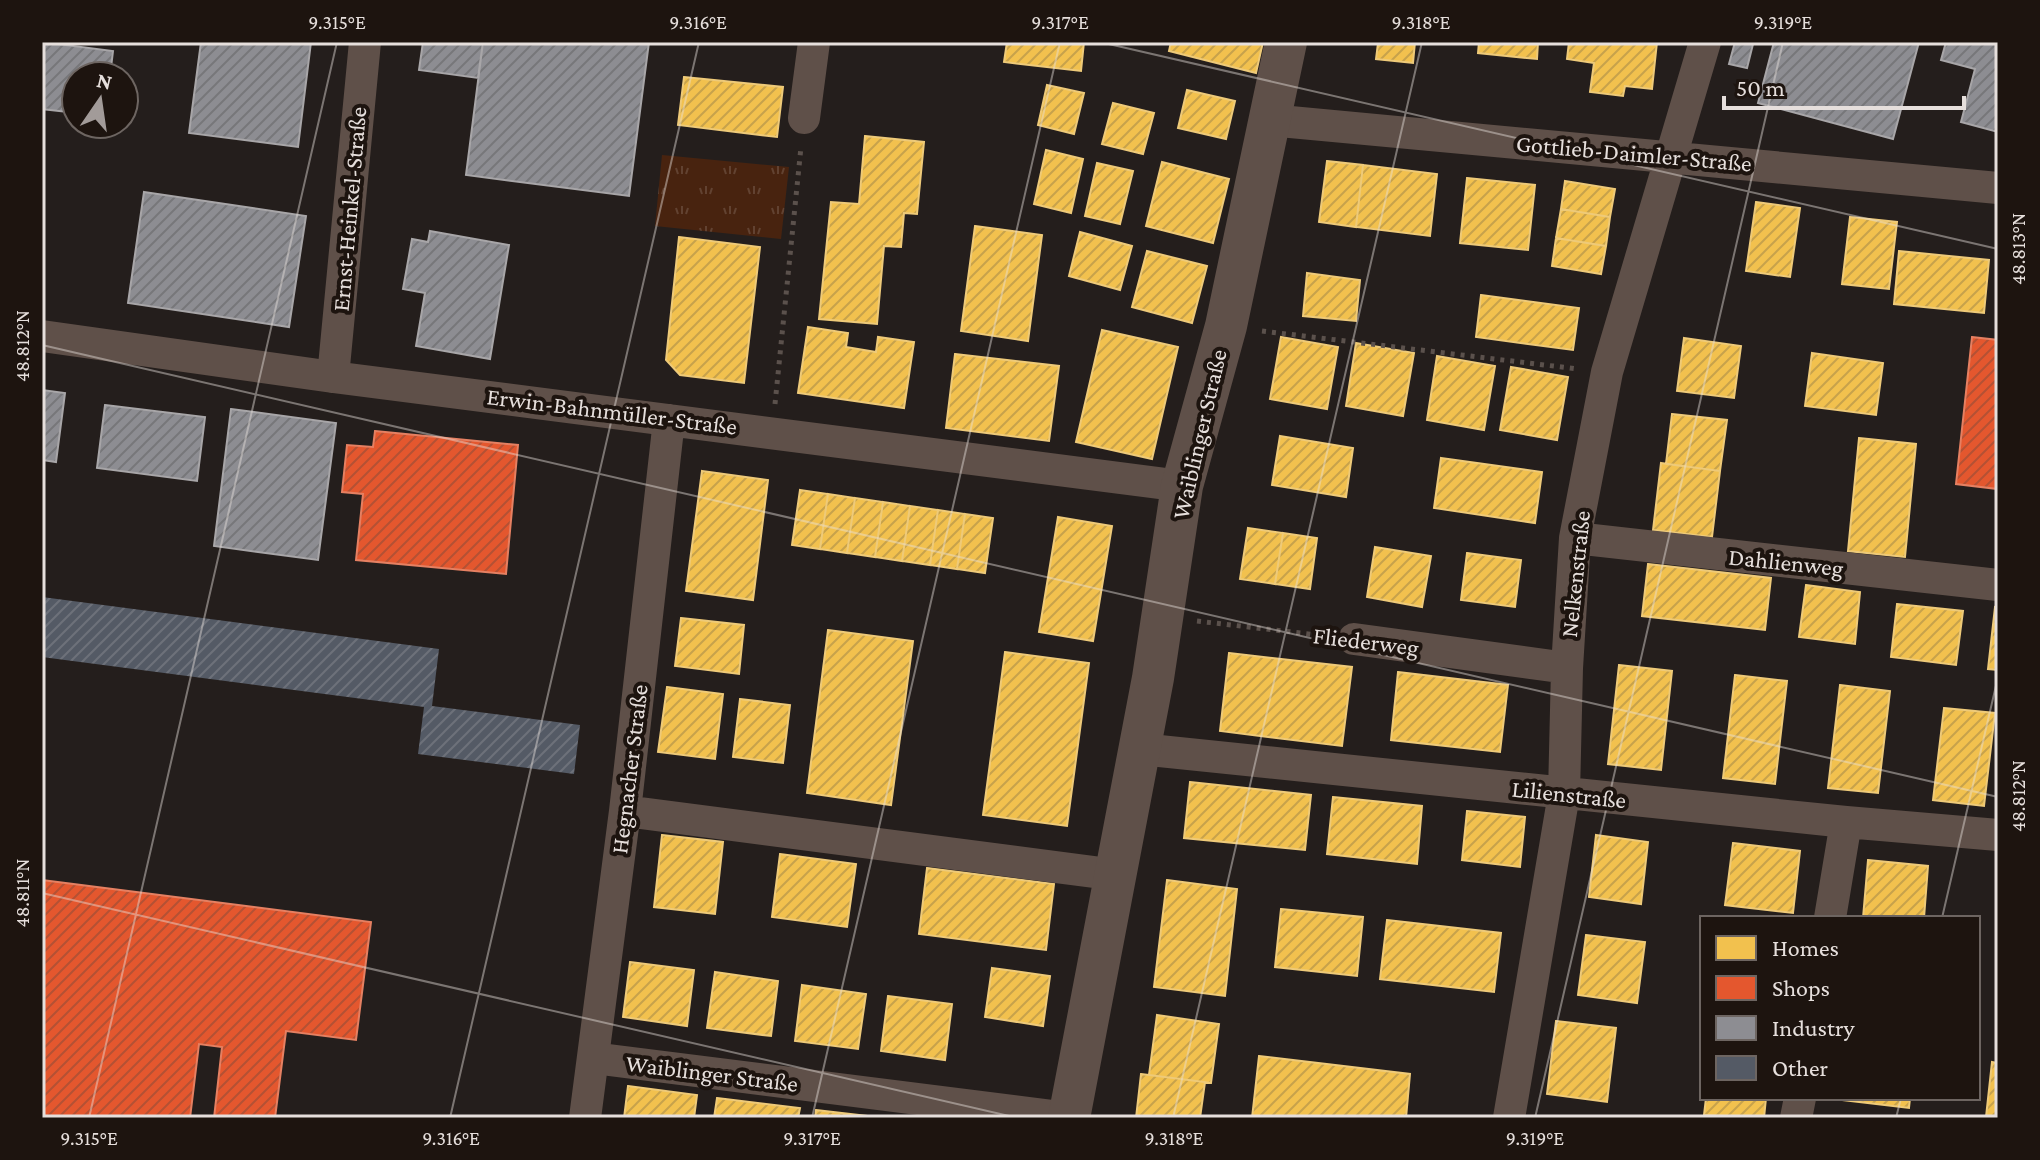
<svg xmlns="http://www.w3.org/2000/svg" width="2040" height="1160" font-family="'Crimson Pro',serif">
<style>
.park{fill:url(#park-tufts)}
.homes{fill:url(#homes-hatch);stroke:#eeca79;stroke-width:2}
.shops{fill:url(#shops-hatch);stroke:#e58062;stroke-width:2}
.industry{fill:url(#industry-hatch);stroke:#a8a6a8;stroke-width:2}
.building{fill:url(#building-hatch)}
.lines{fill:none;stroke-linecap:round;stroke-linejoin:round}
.path{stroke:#5b514c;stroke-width:5;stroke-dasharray:4 6;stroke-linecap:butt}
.minor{stroke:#5f5049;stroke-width:32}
.tertiary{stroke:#5f5049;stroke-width:42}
.ticks{fill:none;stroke:#e6dfdc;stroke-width:2;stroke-opacity:0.45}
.labels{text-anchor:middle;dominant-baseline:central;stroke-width:8;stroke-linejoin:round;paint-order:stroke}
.street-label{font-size:24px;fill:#e6dfdc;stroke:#1d140f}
.neatline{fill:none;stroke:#e6dfdc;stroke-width:3}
.ticks-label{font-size:20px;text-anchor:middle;fill:#e6dfdc}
</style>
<defs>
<pattern id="park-tufts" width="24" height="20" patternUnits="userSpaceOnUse" patternTransform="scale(2)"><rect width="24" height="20" fill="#48230f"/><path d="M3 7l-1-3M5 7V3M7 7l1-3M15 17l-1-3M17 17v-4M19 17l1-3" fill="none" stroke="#624231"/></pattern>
<pattern id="homes-hatch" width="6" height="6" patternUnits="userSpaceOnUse" patternTransform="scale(2)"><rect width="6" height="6" fill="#f2c14e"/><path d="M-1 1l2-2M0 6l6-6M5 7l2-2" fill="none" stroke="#c7a24b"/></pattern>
<pattern id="shops-hatch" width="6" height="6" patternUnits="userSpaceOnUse" patternTransform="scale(2)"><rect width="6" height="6" fill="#e4572e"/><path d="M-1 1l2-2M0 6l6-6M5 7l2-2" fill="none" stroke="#b45134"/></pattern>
<pattern id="industry-hatch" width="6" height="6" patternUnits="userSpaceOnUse" patternTransform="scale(2)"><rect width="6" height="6" fill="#8d8d92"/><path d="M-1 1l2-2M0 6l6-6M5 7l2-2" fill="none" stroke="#77777a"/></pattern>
<pattern id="building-hatch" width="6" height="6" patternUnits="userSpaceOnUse" patternTransform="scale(2)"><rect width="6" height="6" fill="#545a65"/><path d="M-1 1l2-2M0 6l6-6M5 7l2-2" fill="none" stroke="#6d717a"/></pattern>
</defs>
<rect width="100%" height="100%" fill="#241e1c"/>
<!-- park -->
<path class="park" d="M662 155 789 167 781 239 655 226Z"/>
<!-- homes -->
<path class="homes" d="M1007 42H1084L1081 71 1004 62Z
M1171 42H1263L1256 73 1169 51Z
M1371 42H1415L1413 63 1376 59 1378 43Z
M1479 42H1538L1537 59 1478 53Z
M1569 42H1657L1652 89 1625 86 1623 96 1590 92 1594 63 1567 59Z
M684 77 783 87 777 137 678 125Z
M1047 85 1084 93 1074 134 1038 125Z
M1187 90 1235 101 1226 139 1178 128Z
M1113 103 1154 113 1143 154 1102 144Z
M865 136 924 142 917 214 904 213 901 247 884 246 877 324 819 319 831 202 859 204Z
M1046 150 1083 159 1071 213 1034 204Z
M1327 161 1363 165 1356 227 1319 222Z
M1162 162 1229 179 1213 243 1146 226Z
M1097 163 1133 171 1120 224 1085 216Z
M1363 165 1437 174 1430 236 1356 227Z
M1467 178 1535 185 1528 250 1460 243Z
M1565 181 1615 189 1610 217 1561 209Z
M1756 202 1800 208 1790 277 1746 271Z
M1561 209 1610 217 1606 246 1556 238Z
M1850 217 1897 222 1889 289 1842 284Z
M975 226 1042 235 1028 341 961 331Z
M1080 232 1132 246 1120 290 1069 276Z
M679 237 760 247 744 383 680 375 666 360Z
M1556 238 1606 246 1601 274 1552 266Z
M1147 251 1207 266 1192 323 1132 307Z
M1899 251 1989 260 1984 313 1894 304Z
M1307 273 1360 280 1356 321 1303 316Z
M1481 295 1579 308 1573 350 1476 337Z
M808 327 848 333 846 347 876 352 878 337 914 342 904 408 798 393Z
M1102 330 1178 347 1152 459 1076 442Z
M1281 337 1338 347 1327 409 1270 399Z
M1684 338 1741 346 1734 398 1677 391Z
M1356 343 1414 353 1403 416 1346 406Z
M1812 353 1883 363 1876 415 1805 406Z
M955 354 1059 366 1049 441 946 428Z
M1437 356 1495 366 1484 430 1427 420Z
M1511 367 1568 377 1557 440 1500 430Z
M1672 414 1727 420 1720 471 1666 464Z
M1280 436 1353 448 1346 497 1272 485Z
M1859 438 1916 444 1905 557 1848 551Z
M1441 458 1542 472 1535 523 1434 508Z
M1661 463 1720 471 1712 537 1653 530Z
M702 471 768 480 753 600 686 591Z
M800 490 828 494 820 549 792 545Z
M828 494 855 498 847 553 820 549Z
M855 498 883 502 875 557 847 553Z
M883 502 910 506 902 561 875 557Z
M910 506 938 510 930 565 902 561Z
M938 510 965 514 957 569 930 565Z
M965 514 993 518 985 573 957 569Z
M1058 517 1112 526 1093 641 1039 632Z
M1248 528 1283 533 1275 584 1240 579Z
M1283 533 1317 538 1310 589 1275 584Z
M1375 547 1431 556 1422 607 1367 597Z
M1467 553 1521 560 1515 607 1461 600Z
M1648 564 1771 578 1765 630 1642 616Z
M1806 585 1860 592 1855 644 1799 637Z
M1897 604 1963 611 1956 665 1891 657Z
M1995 607 1998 608V670L1988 669Z
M681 618 744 625 739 674 675 666Z
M828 630 913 641 891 805 807 793Z
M1005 652 1089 663 1067 826 983 815Z
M1229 653 1352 667 1342 746 1220 731Z
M1619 665 1672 671 1661 770 1608 764Z
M1398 672 1508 685 1500 752 1391 740Z
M1735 675 1787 681 1775 784 1723 778Z
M1840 685 1890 691 1878 793 1828 788Z
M667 687 723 694 715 759 658 752Z
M740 699 790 705 783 763 733 757Z
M1944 708 1995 713 1984 806 1933 800Z
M1190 782 1311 795 1305 850 1184 838Z
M1333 797 1422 806 1417 864 1327 854Z
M1467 811 1525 817 1520 867 1462 860Z
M662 835 723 842 715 914 654 907Z
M1596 835 1648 842 1641 904 1589 897Z
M1733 843 1800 851 1793 913 1725 905Z
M780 854 856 864 847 927 772 917Z
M1868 860 1928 866 1924 918H1863Z
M927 868 1054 884 1046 950 919 934Z
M1167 880 1237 889 1225 996 1154 987Z
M1281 909 1363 917 1357 976 1275 967Z
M1387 920 1501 933 1494 992 1380 979Z
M1586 935 1645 942 1637 1003 1578 995Z
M630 962 694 970 687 1026 623 1017Z
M992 968 1050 976 1043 1026 985 1017Z
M715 972 778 981 771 1036 707 1028Z
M802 985 866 994 858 1049 795 1041Z
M888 996 952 1004 945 1060 881 1051Z
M1157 1015 1219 1024 1211 1083 1149 1075Z
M1556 1021 1616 1028 1607 1102 1547 1094Z
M1259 1056 1410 1074 1406 1118H1252Z
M1992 1062 1998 1063V1118L1986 1117Z
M1141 1074 1205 1082 1200 1118H1136Z
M628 1086 697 1095 694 1118H624Z
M717 1098 800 1108 798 1118H714Z
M1706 1098H1766L1764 1118 1704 1115Z
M1843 1098H1910L1909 1108 1843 1100Z
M816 1110 885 1118H815Z"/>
<!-- shops -->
<path class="shops" d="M1972 337 1998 340V489L1956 484Z
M375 431 518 445 506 574 356 560 363 494 342 492 347 445 373 447Z
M42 880 371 922 356 1040 286 1031 275 1118H214L222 1047 199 1044 190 1118H42Z"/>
<!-- industry -->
<path class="industry" d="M42 42 113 51 110 76H76V113L42 109Z
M201 42H311L298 147 189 133Z
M423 42H483L478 78 419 70Z
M483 42H649L629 196 466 175Z
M1735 42 1753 44 1747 68 1729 64Z
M1774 42H1919L1893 139 1758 103Z
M1946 42H1998V132L1961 122 1975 69 1941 60Z
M144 192 306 216 289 327 128 303Z
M430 231 509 245 490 359 416 346 425 293 403 289 412 239 428 242Z
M42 390 65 393 56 462 42 460Z
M105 405 205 417 197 481 97 468Z
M231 409 336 423 318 560 214 546Z"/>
<!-- building -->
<path class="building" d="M42 597 439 649 432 706 580 725 574 774 418 754 424 707 42 657Z"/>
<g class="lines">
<!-- path -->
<path class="path" d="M1262 331 1578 369
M775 404 801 147
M1197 621 1326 636"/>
<!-- minor -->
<path class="minor" d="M804 118 814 42
M1269 120 1998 188
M42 336 333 377 1182 486
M333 377 365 42
M1575 538 1998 585
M1354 639 1567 668
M1140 749 1846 822 1998 835
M625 811 1117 875
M1830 918 1846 822
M593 1058 1069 1118
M585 1118 625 811 669 420
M1509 1118 1564 794 1567 668 1575 538 1607 372 1705 42
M1796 1118 1800 1098"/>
<!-- tertiary -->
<path class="tertiary" d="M1069 1118 1153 678 1182 486 1226 326 1286 42"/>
</g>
<!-- ticks -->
<path class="ticks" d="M1100 42 1998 249M42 345 1998 797M42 893 1018 1118M1942 918 1998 677M89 1118 337 42M450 1118 699 42M812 1118 1060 42M1173 1118 1422 42M1535 1118 1783 42M1896 1118 1901 1098"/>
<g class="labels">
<!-- street labels -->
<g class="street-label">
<text transform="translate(1634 153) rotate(5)">Gottlieb-Daimler-Straße</text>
<text transform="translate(349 209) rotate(-85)">Ernst-Heinkel-Straße</text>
<text transform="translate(612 411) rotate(7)">Erwin-Bahnmüller-Straße</text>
<text transform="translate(1199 434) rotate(-77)">Waiblinger Straße</text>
<text transform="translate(1786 562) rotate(6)">Dahlienweg</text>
<text transform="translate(1575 574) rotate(-84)">Nelkenstraße</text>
<text transform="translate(1366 641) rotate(7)">Fliederweg</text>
<text transform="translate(629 769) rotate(-83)">Hegnacher Straße</text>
<text transform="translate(1569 794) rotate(6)">Lilienstraße</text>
<text transform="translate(712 1073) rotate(7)">Waiblinger Straße</text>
</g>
</g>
<!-- border -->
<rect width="2040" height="1160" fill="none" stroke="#1d140f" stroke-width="88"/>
<!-- legend -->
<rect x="1700" y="916" width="280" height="184" fill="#1d140f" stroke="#6d6561" stroke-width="2"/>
<rect x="1716" y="936" width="40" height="24" fill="#f2c14e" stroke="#6d6561" stroke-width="2"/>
<text x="1772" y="956" font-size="24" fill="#e6dfdc">Homes</text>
<rect x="1716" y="976" width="40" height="24" fill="#e4572e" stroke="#6d6561" stroke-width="2"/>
<text x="1772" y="996" font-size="24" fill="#e6dfdc">Shops</text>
<rect x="1716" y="1016" width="40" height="24" fill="#8d8d92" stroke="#6d6561" stroke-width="2"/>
<text x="1772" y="1036" font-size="24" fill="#e6dfdc">Industry</text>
<rect x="1716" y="1056" width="40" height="24" fill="#545a65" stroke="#6d6561" stroke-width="2"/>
<text x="1772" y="1076" font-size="24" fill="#e6dfdc">Other</text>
<!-- north arrow -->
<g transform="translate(100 100) rotate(13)"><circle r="38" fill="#1d140f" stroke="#6d6561" stroke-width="2"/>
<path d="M0-6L14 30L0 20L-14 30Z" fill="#a29b99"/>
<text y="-12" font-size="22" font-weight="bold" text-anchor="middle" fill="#e6dfdc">N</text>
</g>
<!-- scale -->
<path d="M1724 96v12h240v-12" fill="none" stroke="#e6dfdc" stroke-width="4"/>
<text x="1736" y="96" font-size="24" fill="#e6dfdc" stroke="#1d140f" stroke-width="6" paint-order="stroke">50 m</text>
<rect x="44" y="44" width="1952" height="1072" class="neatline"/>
<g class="ticks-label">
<text x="337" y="29">9.315°E</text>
<text x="698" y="29">9.316°E</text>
<text x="1060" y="29">9.317°E</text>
<text x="1421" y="29">9.318°E</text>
<text x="1783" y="29">9.319°E</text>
<text transform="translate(2018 249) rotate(-90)" y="7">48.813°N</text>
<text transform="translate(22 346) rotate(-90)" y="7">48.812°N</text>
<text transform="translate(2018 796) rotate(-90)" y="7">48.812°N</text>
<text transform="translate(22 893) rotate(-90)" y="7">48.811°N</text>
<text x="89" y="1145">9.315°E</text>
<text x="451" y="1145">9.316°E</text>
<text x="812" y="1145">9.317°E</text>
<text x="1174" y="1145">9.318°E</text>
<text x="1535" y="1145">9.319°E</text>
</g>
</svg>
